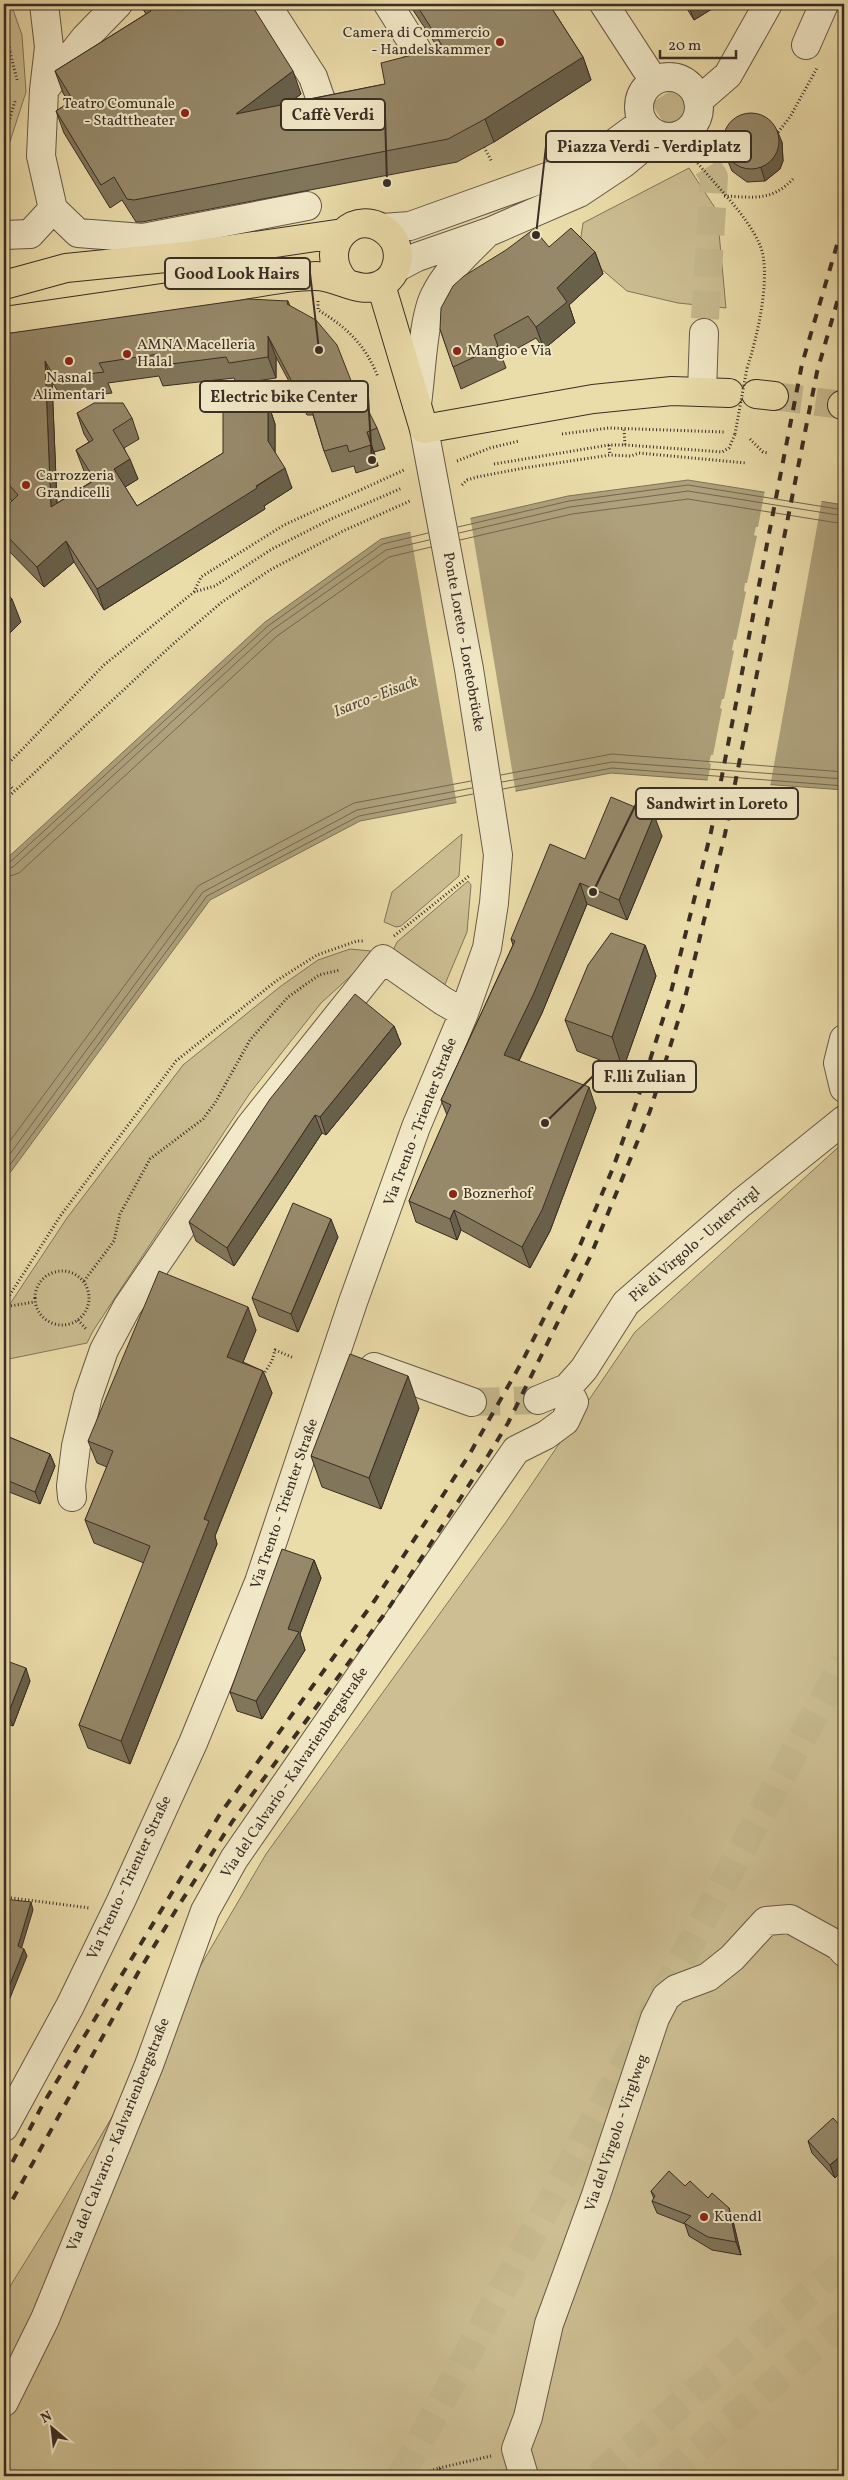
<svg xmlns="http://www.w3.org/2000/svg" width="848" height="2480" font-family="Vollkorn,serif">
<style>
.green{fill:#cdbf93;stroke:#83765c}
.water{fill:#aea17c;stroke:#7f7359}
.pier{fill:#ebddaa}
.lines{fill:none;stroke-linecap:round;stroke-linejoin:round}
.shore{stroke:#746750;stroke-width:1}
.minor-tunnel{stroke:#c7ba8f;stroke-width:28;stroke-dasharray:28 14;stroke-linecap:butt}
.major-tunnel{stroke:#c7ba8f;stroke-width:28;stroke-dasharray:28 14;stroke-linecap:butt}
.highway-tunnel{stroke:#c7ba8f;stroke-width:28;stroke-dasharray:28 14;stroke-linecap:butt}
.minor-casing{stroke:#665946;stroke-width:30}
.major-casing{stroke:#392d24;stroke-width:30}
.path{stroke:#392d24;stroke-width:3;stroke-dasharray:1 2.5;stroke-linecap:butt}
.minor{stroke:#f2e9c8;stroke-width:28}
.major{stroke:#ebddaa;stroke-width:28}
.rail{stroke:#392d24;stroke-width:4;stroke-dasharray:9 9;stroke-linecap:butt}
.path-bridge{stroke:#392d24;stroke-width:3;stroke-dasharray:1 2.5;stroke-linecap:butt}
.wall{fill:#81765b;stroke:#392d24}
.shaded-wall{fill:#69604a;stroke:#392d24}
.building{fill:#96896a;stroke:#392d24}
.poi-dot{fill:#8f2418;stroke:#f2e9c8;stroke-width:2}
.labels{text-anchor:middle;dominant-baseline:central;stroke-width:4;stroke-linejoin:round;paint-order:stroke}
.poi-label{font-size:15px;fill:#392d24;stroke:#f2e9c8;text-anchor:start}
.street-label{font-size:15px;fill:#392d24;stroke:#f2e9c8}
.water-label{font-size:16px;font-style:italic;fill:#564a3a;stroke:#f2e9c8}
.leader{fill:none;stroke:#392d24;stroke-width:2}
.callout-dot{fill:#392d24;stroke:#f2e9c8;stroke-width:2}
.callout{fill:#f2e9c8;stroke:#392d24;stroke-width:2}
.callout-label{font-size:16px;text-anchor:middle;font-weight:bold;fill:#392d24}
</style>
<rect width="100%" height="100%" fill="#ebddaa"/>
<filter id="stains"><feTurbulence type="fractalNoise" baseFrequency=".004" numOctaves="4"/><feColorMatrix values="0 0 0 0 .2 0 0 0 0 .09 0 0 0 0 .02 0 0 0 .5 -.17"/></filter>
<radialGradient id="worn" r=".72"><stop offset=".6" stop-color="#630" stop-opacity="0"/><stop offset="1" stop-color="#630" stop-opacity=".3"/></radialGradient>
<!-- green -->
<path class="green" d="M4 4H11L22 35 26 92 4 160Z
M689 168 717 211 726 308 678 303 627 291 579 250 583 223Z
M462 834 459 876 401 926 396 927 384 922 392 892Z
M468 881 471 885 467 932 440 996 390 957 397 942Z
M350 949 371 951 375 954 321 1003 250 1093 93 1331 87 1343 4 1360V1313L67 1218 183 1065 281 986 318 960Z
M844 1142V2476H4V2296L61 2204 266 1854 506 1522 635 1332Z"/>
<!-- water -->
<path class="water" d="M688 480 844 505V790L611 773 360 821 210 900 4 1181V861L265 622 381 539 568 496Z"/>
<!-- pier -->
<path class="pier" d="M765 490 822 499 770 787 707 783 711 764 709 763 711 755H713L722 709 720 708 722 699H724L734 651 732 650 734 639 736 640 746 592 744 591 745 583H747L757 536 754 535 756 527H758Z
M470 516 516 794 457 805 410 530Z"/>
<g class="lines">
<!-- shore -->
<path class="shore" d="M458 527 569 501 688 485 844 510
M459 533 570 507 688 491 844 516
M460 540 572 514 688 499 844 524
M501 775 612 754 844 772
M502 782 612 762 844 779
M503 789 612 768 844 786
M4 864 9 863 268 626 383 544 428 533
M4 870 13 867 272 630 386 550 429 540
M4 878 19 873 277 636 389 557 431 547
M4 1149 198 886 354 803 471 781
M4 1162 203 892 357 810 472 788
M4 1173 207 896 359 816 473 794"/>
<!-- minor-tunnel -->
<path class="minor-tunnel" d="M641 60 714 177 704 333
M472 1402 538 1400"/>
<!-- major-tunnel -->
<path class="major-tunnel" d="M774 396 842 405
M401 2476 844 1661"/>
<!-- highway-tunnel -->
<path class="highway-tunnel" d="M598 2476 844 2263
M666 2476 844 2322"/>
<!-- minor casing -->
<g class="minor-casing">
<path id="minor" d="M44 4 49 47 44 90 41 156 53 209
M266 4 313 77 322 103
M388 4 417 50
M604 4 654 81
M806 45 824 4
M639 107a30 30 0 1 1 60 0a30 30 0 1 1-60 0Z
M44 90 85 38 118 4
M698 101 728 75 768 4
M53 209 78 233 143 238 307 206
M382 228 410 226 561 172 609 147 643 122
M4 235 30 234 53 209
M396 268 417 257 489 232 579 193 624 163 658 135
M702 392 704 333
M417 404C421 377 423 317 435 295 446 272 466 254 484 236
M844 1039 838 1063 844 1088
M374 1367 472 1402
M538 1400 567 1388 584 1369 626 1303 741 1203 844 1120
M72 1497 71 1486 76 1446 88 1396 104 1350 127 1307 250 1126 383 959 443 1001 464 1013
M4 2127 70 2006 121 1901 193 1743 259 1582 353 1302 416 1127 464 1013 487 948 494 903 498 855 469 669 424 429
M4 2402 45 2319 149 2065 205 1911 234 1859 516 1450 546 1435 565 1421 574 1402 567 1388
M524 2476 516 2449 528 2417 549 2324 596 2195 655 2018 666 1997 676 1989 708 1977 732 1958 766 1921 790 1919 839 1946 844 1952"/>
</g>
<!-- major casing -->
<g class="major-casing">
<path id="major" d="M4 285 66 268 186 256 343 233
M381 285 424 429 593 399 672 391 729 393
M4 321C75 310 146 300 217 290 247 285 284 276 314 276 337 275 358 295 380 285 399 277 404 249 389 234 358 203 314 245 344 281
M756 394 774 396
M842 405H844"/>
</g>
<!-- path -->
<path class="path" d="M4 7 9 4
M4 16 10 52 4 56
M10 52 17 80
M776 135 790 117 817 68
M4 139 15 101
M484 147 492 162
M691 155C712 182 745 212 759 243 773 271 757 339 747 368
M724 196C753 197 771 202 793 179
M318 301V310C347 327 366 346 378 377
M562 434 609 428 724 432
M750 439 763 452 768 453
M609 445 610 455
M625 445 722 452 729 448 735 434
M457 461 490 448 519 441
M494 464 609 445H625L624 429
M462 485 467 480 477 477 524 468 610 455 631 456 639 453 746 463
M194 592 201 577 284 525 404 470
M4 768 104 665 194 592 215 586 272 549 331 519 402 488
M4 780 14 790
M4 801 173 644 222 602 270 570 343 531 410 501
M394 936 469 876
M35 1298a27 27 0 1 1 54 0a27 27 0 1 1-54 0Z
M84 1281 114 1241 120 1214 150 1159 203 1119 215 1103 250 1040 288 997 319 975 340 970
M4 1304 61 1215 176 1061 276 981 317 955 357 941H364
M4 1307 34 1302
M78 1320 86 1329
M263 1375 272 1361 275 1350 294 1358
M4 1897 90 1908
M439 2468 491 2456
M387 2474 398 2476
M417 2476 439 2468 448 2476"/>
<!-- minor -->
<use href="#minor" class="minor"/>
<!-- major -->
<use href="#major" class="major"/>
<!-- rail -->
<path class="rail" d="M4 2178 43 2104 220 1814 375 1600 469 1455 523 1360 578 1250 613 1168 637 1101 669 1000 711 832 802 364 844 221
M4 2215 139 1971 179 1905 232 1822 388 1609 486 1459 508 1423 590 1257 650 1111 684 1002 699 941 725 834 817 372 844 278"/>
<!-- path-bridge -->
<path class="path-bridge" d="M735 434 747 368"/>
</g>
<!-- wall -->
<path class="wall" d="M140 4H251L301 94 289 103 385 84 438 48 409 4H549L583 57 591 80 494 142 457 162 142 222H136L122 200 110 208 64 133 56 111 69 103 63 93 55 71 146 14Z
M684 4H720L694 20Z
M782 142 783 161 780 169 765 181 747 182 732 171 723 149Z
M549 247 595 252 603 274 569 305 575 323 544 349 536 338 502 357 506 368 461 389 440 329Z
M288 301 290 306 377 428 385 449 374 452 378 466 356 473 354 466 332 472 324 451 313 415H307L276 357V378L237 384 234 378 163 386 159 376 108 383 112 393 63 399 52 382 57 503 91 482 84 471 76 450 89 442 84 434 77 413 132 418 139 439 124 448 138 479 125 487 137 506 223 453 268 403 275 424V453L292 488 264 506 265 509 104 610 74 562 44 587 4 546V509L12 501 4 491V334Z
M662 836 627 920 587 904 542 1013 519 1061 596 1108 550 1231 530 1268 461 1230 457 1240 416 1222 409 1201 447 1115 441 1100 513 945 511 939 585 859Z
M645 945 656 976 623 1069 577 1051 565 1020Z
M394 1026 401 1044 326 1135 322 1133 234 1266 196 1241 189 1222Z
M338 1237 298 1332 259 1316 252 1298Z
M256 1330 243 1362 263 1371 272 1393 215 1536 217 1544 130 1764 88 1748 79 1725 144 1563 94 1543 85 1520 107 1467 97 1463 88 1441Z
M419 1408 381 1509 322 1487 311 1456Z
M4 1435 50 1454 55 1466 40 1504 4 1490Z
M314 1560 321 1578 300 1634 305 1650 262 1719 237 1711 230 1692Z
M4 1660 30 1681 13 1726 4 1723Z
M844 2130V2169L835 2178 812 2153 808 2141Z
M685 2186 733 2221 741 2255 712 2250 689 2236 685 2224 657 2213 652 2201 654 2199 651 2191Z"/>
<!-- shaded-wall -->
<path class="shaded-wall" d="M688 4H720L694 20Z
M583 57 591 80 494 142 485 119Z
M293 71 301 94 244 137 236 114Z
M777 130 782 142 783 161 780 169 765 181 761 168Z
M595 252 603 274 569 305 575 323 544 349 536 327 557 288Z
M268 336 276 357V378L268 357Z
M45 361 52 382 58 528 51 507Z
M268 403 275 424V462L268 441Z
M367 432 374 452 378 466 371 445Z
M130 459 138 479 122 489 114 469Z
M285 468 292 488 264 506 265 509 104 610 97 589Z
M66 541 74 562 44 587 37 567Z
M12 599 21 622 4 639V607Z
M654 815 662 836 627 920 619 900Z
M580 883 587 904 542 1013 511 1076 504 1055Z
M645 945 656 976 623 1069 612 1037Z
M394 1026 401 1044 326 1135 320 1117Z
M589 1087 596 1108 550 1231 530 1268 522 1247Z
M315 1115 322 1133 234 1266 227 1248Z
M454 1210 461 1230 457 1240 450 1219Z
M331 1219 338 1237 298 1332 291 1314Z
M248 1307 256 1330 236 1379 227 1357Z
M263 1371 272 1393 215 1536 217 1544 130 1764 121 1741 204 1519Z
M408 1376 419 1408 381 1509 369 1478Z
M50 1454 55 1466 40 1504 35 1492Z
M314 1560 321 1578 300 1634 305 1650 262 1719 256 1701 288 1629Z
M26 1668 30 1681 13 1726 8 1714Z
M31 1902 33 1910 20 1953 18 1946Z
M24 1949 27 1956 4 2013V1999Z
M844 2153V2169L835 2178 830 2165Z
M729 2208 733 2221 741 2255 736 2242Z"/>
<!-- building -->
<path class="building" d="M146 4H251L293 71 236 114 385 84 381 63 443 47 416 4H549L583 57 485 119 448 139 134 200 127 199 114 177 101 185 56 111 73 100 55 71 151 11Z
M723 141a28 28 0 1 1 56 0a28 28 0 1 1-56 0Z
M571 228 595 252 557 288 567 302 536 327 528 316 494 335 498 346 453 367 440 329 441 308 453 286 464 276 506 250 534 229 549 247Z
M248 299 288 301 287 304 316 320 337 345 361 406 365 404 377 428 367 432 371 445 349 452 347 445 324 451 307 394 299 395 268 336V357L229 363 226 357 155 366 159 363 158 354 99 363 104 372 55 378 45 361 51 507 95 480 76 450 93 440 77 413 94 403H123L132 418 113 430 130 459 114 469 137 506 223 453V403H268V441L285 468 256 486 257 488 97 589 66 541 37 567 4 533V509L18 495 4 479V334Z
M4 590 12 599 4 607Z
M611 797 654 815 619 900 580 883 534 993 504 1055 589 1087 542 1210 522 1247 454 1210 450 1219 409 1201 451 1105 441 1100 515 941 511 939 550 844 585 859Z
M611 933 645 945 612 1037 565 1020 588 965Z
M355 994 394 1026 320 1117 315 1115 227 1248 189 1222 270 1099Z
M293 1203 331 1219 291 1314 252 1298Z
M159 1271 248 1307 227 1357 263 1371 204 1519 209 1521 121 1741 79 1725 150 1546 85 1520 113 1451 88 1441Z
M350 1354 408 1376 369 1478 311 1456Z
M4 1435 50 1454 35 1492 4 1479Z
M282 1549 314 1560 288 1629 299 1632 256 1701 230 1692Z
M4 1660 26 1668 8 1714 4 1712Z
M4 1899 31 1902 18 1946 24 1949 4 1999Z
M833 2118 844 2130V2153L830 2165 808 2141Z
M669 2171 685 2186 690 2181 708 2198 712 2193 729 2208 736 2242 708 2237 684 2223 691 2216 652 2201 655 2196 651 2191Z"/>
<!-- markers -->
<g class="poi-dot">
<circle cx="500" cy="42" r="5"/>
<circle cx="185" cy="113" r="5"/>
<circle cx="457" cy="351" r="5"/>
<circle cx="127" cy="354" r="5"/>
<circle cx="69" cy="361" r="5"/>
<circle cx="26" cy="485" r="5"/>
<circle cx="453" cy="1194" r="5"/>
<circle cx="704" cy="2217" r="5"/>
</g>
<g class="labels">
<!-- poi labels -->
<g class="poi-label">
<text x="490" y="33" text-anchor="end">Camera di Commercio<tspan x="490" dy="17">- Handelskammer</tspan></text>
<text x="175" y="104" text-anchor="end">Teatro Comunale<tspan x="175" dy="17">- Stadttheater</tspan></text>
<text x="137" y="345">AMNA Macelleria<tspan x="137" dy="17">Halal</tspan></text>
<text x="467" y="351">Mangio e Via</text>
<text x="69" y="378" text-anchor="middle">Nasnal<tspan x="69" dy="17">Alimentari</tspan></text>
<text x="36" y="476">Carrozzeria<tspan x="36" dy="17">Grandicelli</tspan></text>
<text x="463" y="1194">Boznerhof</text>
<text x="714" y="2217">Kuendl</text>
</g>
<!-- street labels -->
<g class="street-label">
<text transform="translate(463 642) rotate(80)">Ponte Loreto - Loretobrücke</text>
<text transform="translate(421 1122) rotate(-69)">Via Trento - Trienter Straße</text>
<text transform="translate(695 1245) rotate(-41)">Piè di Virgolo - Untervirgl</text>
<text transform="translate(285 1504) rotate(-71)">Via Trento - Trienter Straße</text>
<text transform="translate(295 1773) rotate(-56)">Via del Calvario - Kalvarienbergstraße</text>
<text transform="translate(130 1878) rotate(-65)">Via Trento - Trienter Straße</text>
<text transform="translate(617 2133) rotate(-71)">Via del Virgolo - Virglweg</text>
<text transform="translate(119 2135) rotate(-68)">Via del Calvario - Kalvarienbergstraße</text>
</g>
<!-- water labels -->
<g class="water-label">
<text transform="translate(376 697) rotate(-21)">Isarco - Eisack</text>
</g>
</g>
<!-- callouts -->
<path class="leader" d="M387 183L385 114M536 235L546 146M319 350L310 273M372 460L368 396M593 892L636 804M545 1123L593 1076"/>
<g class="callout-dot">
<circle cx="387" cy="183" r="5"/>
<circle cx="536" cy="235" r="5"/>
<circle cx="319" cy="350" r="5"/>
<circle cx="372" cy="460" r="5"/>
<circle cx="593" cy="892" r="5"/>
<circle cx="545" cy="1123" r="5"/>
</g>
<g class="callout">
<rect x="281" y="99" width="104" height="31" rx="5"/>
<rect x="546" y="131" width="205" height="31" rx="5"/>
<rect x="165" y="258" width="145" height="31" rx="5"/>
<rect x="200" y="381" width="168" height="31" rx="5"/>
<rect x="636" y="788" width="162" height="31" rx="5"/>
<rect x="593" y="1061" width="103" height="31" rx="5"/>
</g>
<g class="callout-label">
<text x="333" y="120">Caffè Verdi</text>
<text x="649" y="152">Piazza Verdi - Verdiplatz</text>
<text x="237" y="279">Good Look Hairs</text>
<text x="284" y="402">Electric bike Center</text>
<text x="717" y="809">Sandwirt in Loreto</text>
<text x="645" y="1082">F.lli Zulian</text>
</g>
<!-- margin -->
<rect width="848" height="2480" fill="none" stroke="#ebddaa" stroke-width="20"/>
<rect x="5" y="5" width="838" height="2470" fill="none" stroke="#392d24" stroke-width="2.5"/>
<rect x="10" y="10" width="828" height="2460" fill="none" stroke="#392d24"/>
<!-- north arrow -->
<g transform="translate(52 2428) rotate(332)" stroke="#f2e9c8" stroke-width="4" paint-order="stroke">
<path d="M0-4L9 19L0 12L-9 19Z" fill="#392d24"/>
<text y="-8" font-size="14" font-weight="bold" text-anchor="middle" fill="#392d24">N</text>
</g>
<!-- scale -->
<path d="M660 50v8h76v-8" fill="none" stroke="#392d24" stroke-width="2.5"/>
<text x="668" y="50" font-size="15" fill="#392d24" stroke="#f2e9c8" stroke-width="4" paint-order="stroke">20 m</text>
<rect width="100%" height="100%" filter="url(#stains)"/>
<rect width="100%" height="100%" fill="url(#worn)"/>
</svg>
